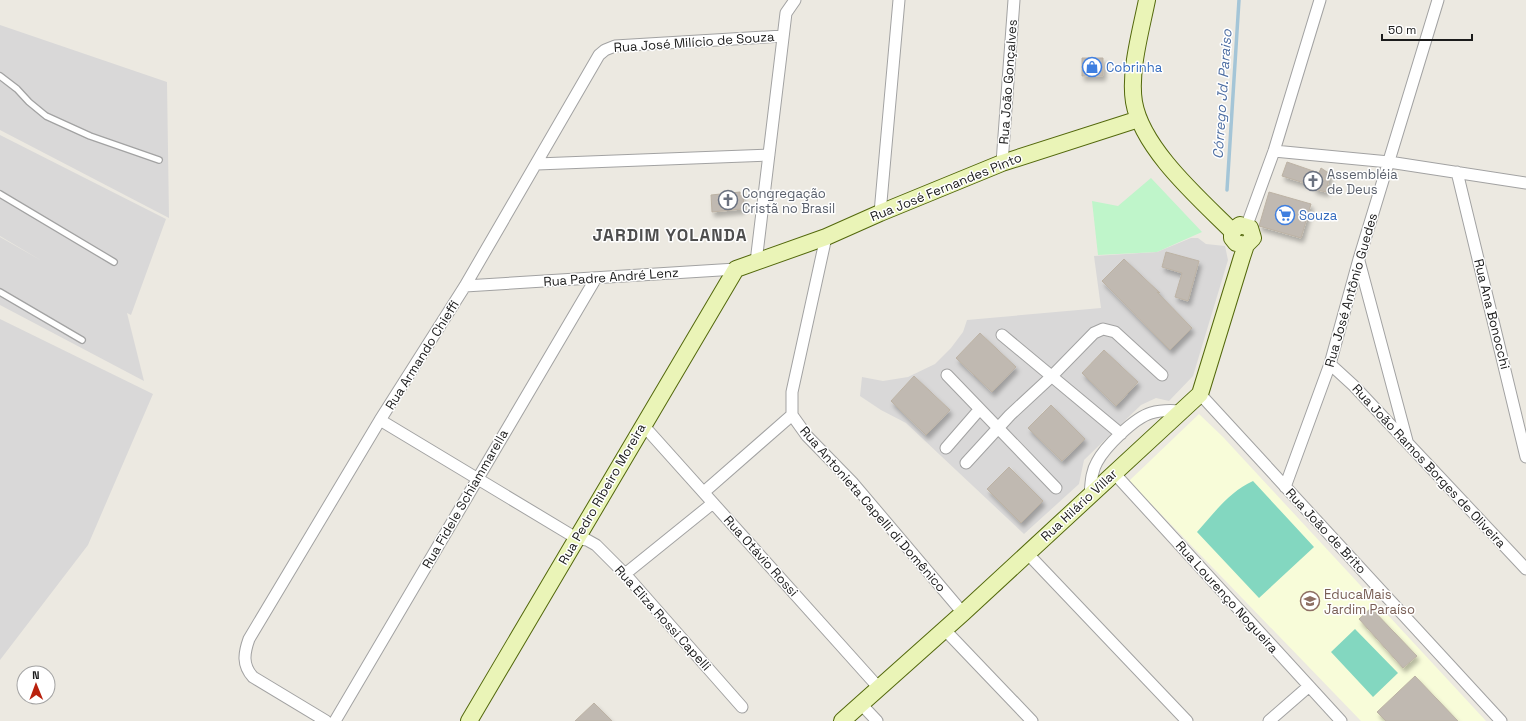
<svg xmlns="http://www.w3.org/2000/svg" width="1526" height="721" font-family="'Space Grotesk',sans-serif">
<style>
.residential{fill:#d9d8d8;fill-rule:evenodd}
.education{fill:#f8fcd9}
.park{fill:#bff5ca}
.pitch{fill:#83d7c0}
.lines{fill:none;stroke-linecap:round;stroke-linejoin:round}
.stream{stroke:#a4c5d7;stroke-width:3.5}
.building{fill:#c0b9b1;stroke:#bcb2a4;filter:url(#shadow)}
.lane-casing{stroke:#a2a2a2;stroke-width:8}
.street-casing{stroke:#a2a2a2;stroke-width:13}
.secondary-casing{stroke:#53680c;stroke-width:18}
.lane{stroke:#fff;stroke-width:5.5}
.street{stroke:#fff;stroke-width:11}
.secondary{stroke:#eaf4b7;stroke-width:16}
.labels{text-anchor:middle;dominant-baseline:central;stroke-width:3;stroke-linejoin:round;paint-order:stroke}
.street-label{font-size:13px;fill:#1b1b1b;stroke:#fff}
.shop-label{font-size:13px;fill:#366cbe;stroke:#fff;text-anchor:start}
.worship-label{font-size:13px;fill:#5b616d;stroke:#fff;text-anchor:start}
.education-label{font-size:13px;fill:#785e54;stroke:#fff;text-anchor:start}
.water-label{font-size:14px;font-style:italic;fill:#4f6fa3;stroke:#fff}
.district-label{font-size:17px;font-weight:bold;letter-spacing:1px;fill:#4e4e4e;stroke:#fff}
</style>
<defs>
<filter id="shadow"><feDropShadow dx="2.5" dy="4.5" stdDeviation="2" flood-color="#0004"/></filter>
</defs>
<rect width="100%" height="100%" fill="#ece9e1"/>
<!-- residential -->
<path class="residential" d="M0 25 167 82 169 218 0 130Z
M0 135 166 219 131 315 127 313 144 381 0 305V237L42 261 0 236Z
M1191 238H1198L1206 244 1225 246 1228 260 1193 376 1169 401 1156 398 1141 405 1084 460 1079 484 1024 534 906 423 881 410 860 396 862 377 883 381 908 377 935 364 951 348 963 332 967 320 1101 308 1094 256 1157 252ZM1166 253 1199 262 1188 301 1175 297 1183 271 1162 267ZM1124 259 1134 269 1112 291 1102 281ZM1142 276 1152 285 1129 307 1120 298ZM1159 294 1192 328 1184 336 1178 330 1173 335 1179 341 1170 350 1136 316 1145 307 1151 313 1156 308 1150 302ZM980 333 1015 367 1006 377 1000 371 995 376 1001 382 992 391 956 358 966 348 973 355 979 349 971 342ZM1104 350 1138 383 1130 391 1124 386 1119 391 1125 397 1116 405 1082 373 1091 363 1097 369 1102 364 1096 358ZM914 377 950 410 941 420 934 414 930 419 936 425 926 435 891 401 900 391 908 398 913 392 906 385ZM1051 405 1084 439 1077 447 1071 441 1065 446 1071 453 1062 461 1028 428 1036 420 1043 426 1049 420 1042 413ZM1010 467 1043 501 1035 508 1029 503 1024 508 1030 514 1020 523 987 490 995 481 1001 487 1007 481 1001 475Z
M0 319 153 394 88 545 0 660Z"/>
<!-- education -->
<path class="education" d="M1199 414 1223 437 1486 721H1361L1129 481Z"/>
<!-- park -->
<path class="park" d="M1151 178 1202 232 1157 252 1098 255 1092 201 1118 206Z"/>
<!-- pitch -->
<path class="pitch" d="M1253 481 1314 547 1259 598 1197 532C1214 513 1229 492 1253 481Z
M1355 629 1398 673 1373 697 1331 652Z"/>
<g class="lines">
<!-- stream -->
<path class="stream" d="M1227 190 1239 0"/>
</g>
<!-- building -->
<path class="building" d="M1082 58H1103V76H1082Z
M1287 162 1319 173 1321 168 1330 174 1326 192 1314 189V186L1282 176Z
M740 192V196L743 195 744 205H742V209L712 212 711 195Z
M1269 192 1311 204 1301 238 1259 226Z
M1166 252 1199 261 1188 301 1175 297 1182 273 1162 267Z
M1124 259 1160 293 1157 292 1192 328 1170 350 1102 281Z
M980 333 1016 367 992 392 956 358Z
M1104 350 1138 382 1116 406 1082 373Z
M914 376 950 410 926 435 891 401Z
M1051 405 1085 439 1062 461 1028 428Z
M1009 467 1043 501 1021 523 987 489Z
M1371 608 1417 656 1403 668 1359 619Z
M1415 676 1458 721H1386L1377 712Z
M594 703 612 721H575Z"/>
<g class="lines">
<!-- lane casing -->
<g class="lane-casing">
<path id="lane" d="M0 76 17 89 29 102 46 116 90 136 159 160
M0 194 114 262
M0 292 82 340"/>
</g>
<!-- street casing -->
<g class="street-casing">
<path id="street" d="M1274 151 1389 162 1526 183
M1002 163 1014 0
M537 164 769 155
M1457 172 1526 457
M880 213 899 0
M1247 225 1274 151 1320 0
M826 237 792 392V415L807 436 852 482 963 613
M1359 261 1407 441
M756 262 786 13 795 0
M465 286 736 269
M1002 335 1121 434
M1330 364 1354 386 1526 569
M947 375 1056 488
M1200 394 1501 721
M380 420 576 538 587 540 596 545 625 574 742 707
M643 425 879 688
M946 448 979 410
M966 463 1010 415 1051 377 1094 333 1103 329 1115 332 1162 375
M1114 473 1341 721
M1285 487 1330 364 1359 259 1438 0
M704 492 792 415
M1090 495C1091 484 1091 472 1097 462 1105 447 1134 418 1151 413 1161 410 1170 410 1181 411
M1027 553 1187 721
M625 574 713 503
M944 629 1032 721
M861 704 877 721
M326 721 253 677C242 665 244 653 249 639L380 420 465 286 599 55 605 50 615 46 783 36
M335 721 596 278
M1269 721 1308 687"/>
</g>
<!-- secondary casing -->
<g class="secondary-casing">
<path id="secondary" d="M1147 0C1141 30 1129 72 1134 102 1142 149 1200 199 1232 231
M469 721 736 269 826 237 880 213 1002 163 1139 119
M842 721 963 613 1200 394 1242 257 1246 245 1253 238 1250 228 1240 225 1232 231V238L1236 243 1246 245"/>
</g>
<!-- lane -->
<use href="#lane" class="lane"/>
<!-- street -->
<use href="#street" class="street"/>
<!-- secondary -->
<use href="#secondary" class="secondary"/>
</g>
<!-- icons -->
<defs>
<g id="shop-ring" transform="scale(1)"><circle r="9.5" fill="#fff" stroke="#3f7fe0" stroke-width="1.5"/><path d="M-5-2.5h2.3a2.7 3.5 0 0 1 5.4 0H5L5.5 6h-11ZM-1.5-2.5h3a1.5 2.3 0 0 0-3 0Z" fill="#3f7fe0"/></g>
<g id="church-ring" transform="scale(1)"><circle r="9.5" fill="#fff" stroke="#6b7280" stroke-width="1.5"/><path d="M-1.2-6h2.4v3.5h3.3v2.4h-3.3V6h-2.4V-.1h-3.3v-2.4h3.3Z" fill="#6b7280"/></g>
<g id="supermarket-ring" transform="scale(1)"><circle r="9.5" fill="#fff" stroke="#3f7fe0" stroke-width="1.5"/><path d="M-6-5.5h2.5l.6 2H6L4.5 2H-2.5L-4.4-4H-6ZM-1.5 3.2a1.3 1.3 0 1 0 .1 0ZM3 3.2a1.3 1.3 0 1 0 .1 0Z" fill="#3f7fe0"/></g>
<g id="school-ring" transform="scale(1)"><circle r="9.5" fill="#fff" stroke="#8d6e63" stroke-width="1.5"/><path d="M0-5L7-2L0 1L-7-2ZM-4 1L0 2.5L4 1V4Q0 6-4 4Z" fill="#8d6e63"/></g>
</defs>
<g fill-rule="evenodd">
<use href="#shop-ring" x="1092" y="67"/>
<use href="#church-ring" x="1313" y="181"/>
<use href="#church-ring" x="728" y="200"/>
<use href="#supermarket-ring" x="1285" y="215"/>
<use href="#school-ring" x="1310" y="601"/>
</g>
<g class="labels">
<!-- street labels -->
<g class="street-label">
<text transform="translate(694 42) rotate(-4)">Rua José Milício de Souza</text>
<text transform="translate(1008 82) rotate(-86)">Rua João Gonçalves</text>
<text transform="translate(946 187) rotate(-22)">Rua José Fernandes Pinto</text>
<text transform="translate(611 277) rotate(-4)">Rua Padre André Lenz</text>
<text transform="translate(1351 290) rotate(-74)">Rua José Antônio Guedes</text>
<text transform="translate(1492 314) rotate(76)">Rua Ana Bonocchi</text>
<text transform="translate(422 355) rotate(-58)">Rua Armando Chieffi</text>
<text transform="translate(1429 466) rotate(47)">Rua João Ramos Borges de Oliveira</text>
<text transform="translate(602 494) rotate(-60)">Rua Pedro Ribeiro Moreira</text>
<text transform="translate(465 499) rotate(-60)">Rua Fidele Schiammarella</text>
<text transform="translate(1079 505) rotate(-43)">Rua Hilário Villar</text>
<text transform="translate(873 509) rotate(49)">Rua Antonieta Capelli di Domênico</text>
<text transform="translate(1326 531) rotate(47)">Rua João de Brito</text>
<text transform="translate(761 556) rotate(48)">Rua Otávio Rossi</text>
<text transform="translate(1227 597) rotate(48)">Rua Lourenço Nogueira</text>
<text transform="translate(663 618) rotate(48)">Rua Eliza Rossi Capelli</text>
</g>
<!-- shop labels -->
<g class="shop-label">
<text x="1106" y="67">Cobrinha</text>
<text x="1299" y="215">Souza</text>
</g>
<!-- worship labels -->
<g class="worship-label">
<text x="1327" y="174">Assembléia<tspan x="1327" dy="15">de Deus</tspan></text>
<text x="742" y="193">Congregação<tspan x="742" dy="15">Cristã no Brasil</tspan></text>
</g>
<!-- education labels -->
<g class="education-label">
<text x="1324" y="594">EducaMais<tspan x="1324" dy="15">Jardim Paraíso</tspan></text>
</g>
<!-- water labels -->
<g class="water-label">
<text transform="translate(1222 94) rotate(-86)">Córrego Jd. Paraiso</text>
</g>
<!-- district labels -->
<g class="district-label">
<text x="670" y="235">JARDIM YOLANDA</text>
</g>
</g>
<!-- north arrow -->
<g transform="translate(36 685) rotate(359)"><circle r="19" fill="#ffffff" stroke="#a4a4a4"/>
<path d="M0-3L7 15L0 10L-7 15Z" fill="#b9210d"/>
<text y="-6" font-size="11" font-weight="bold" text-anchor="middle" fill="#1b1b1b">N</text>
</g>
<!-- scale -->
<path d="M1382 34v6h90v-6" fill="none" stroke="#1b1b1b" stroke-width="2"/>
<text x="1388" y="34" font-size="12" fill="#1b1b1b" stroke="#ffffff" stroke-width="3" paint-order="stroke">50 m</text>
</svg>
